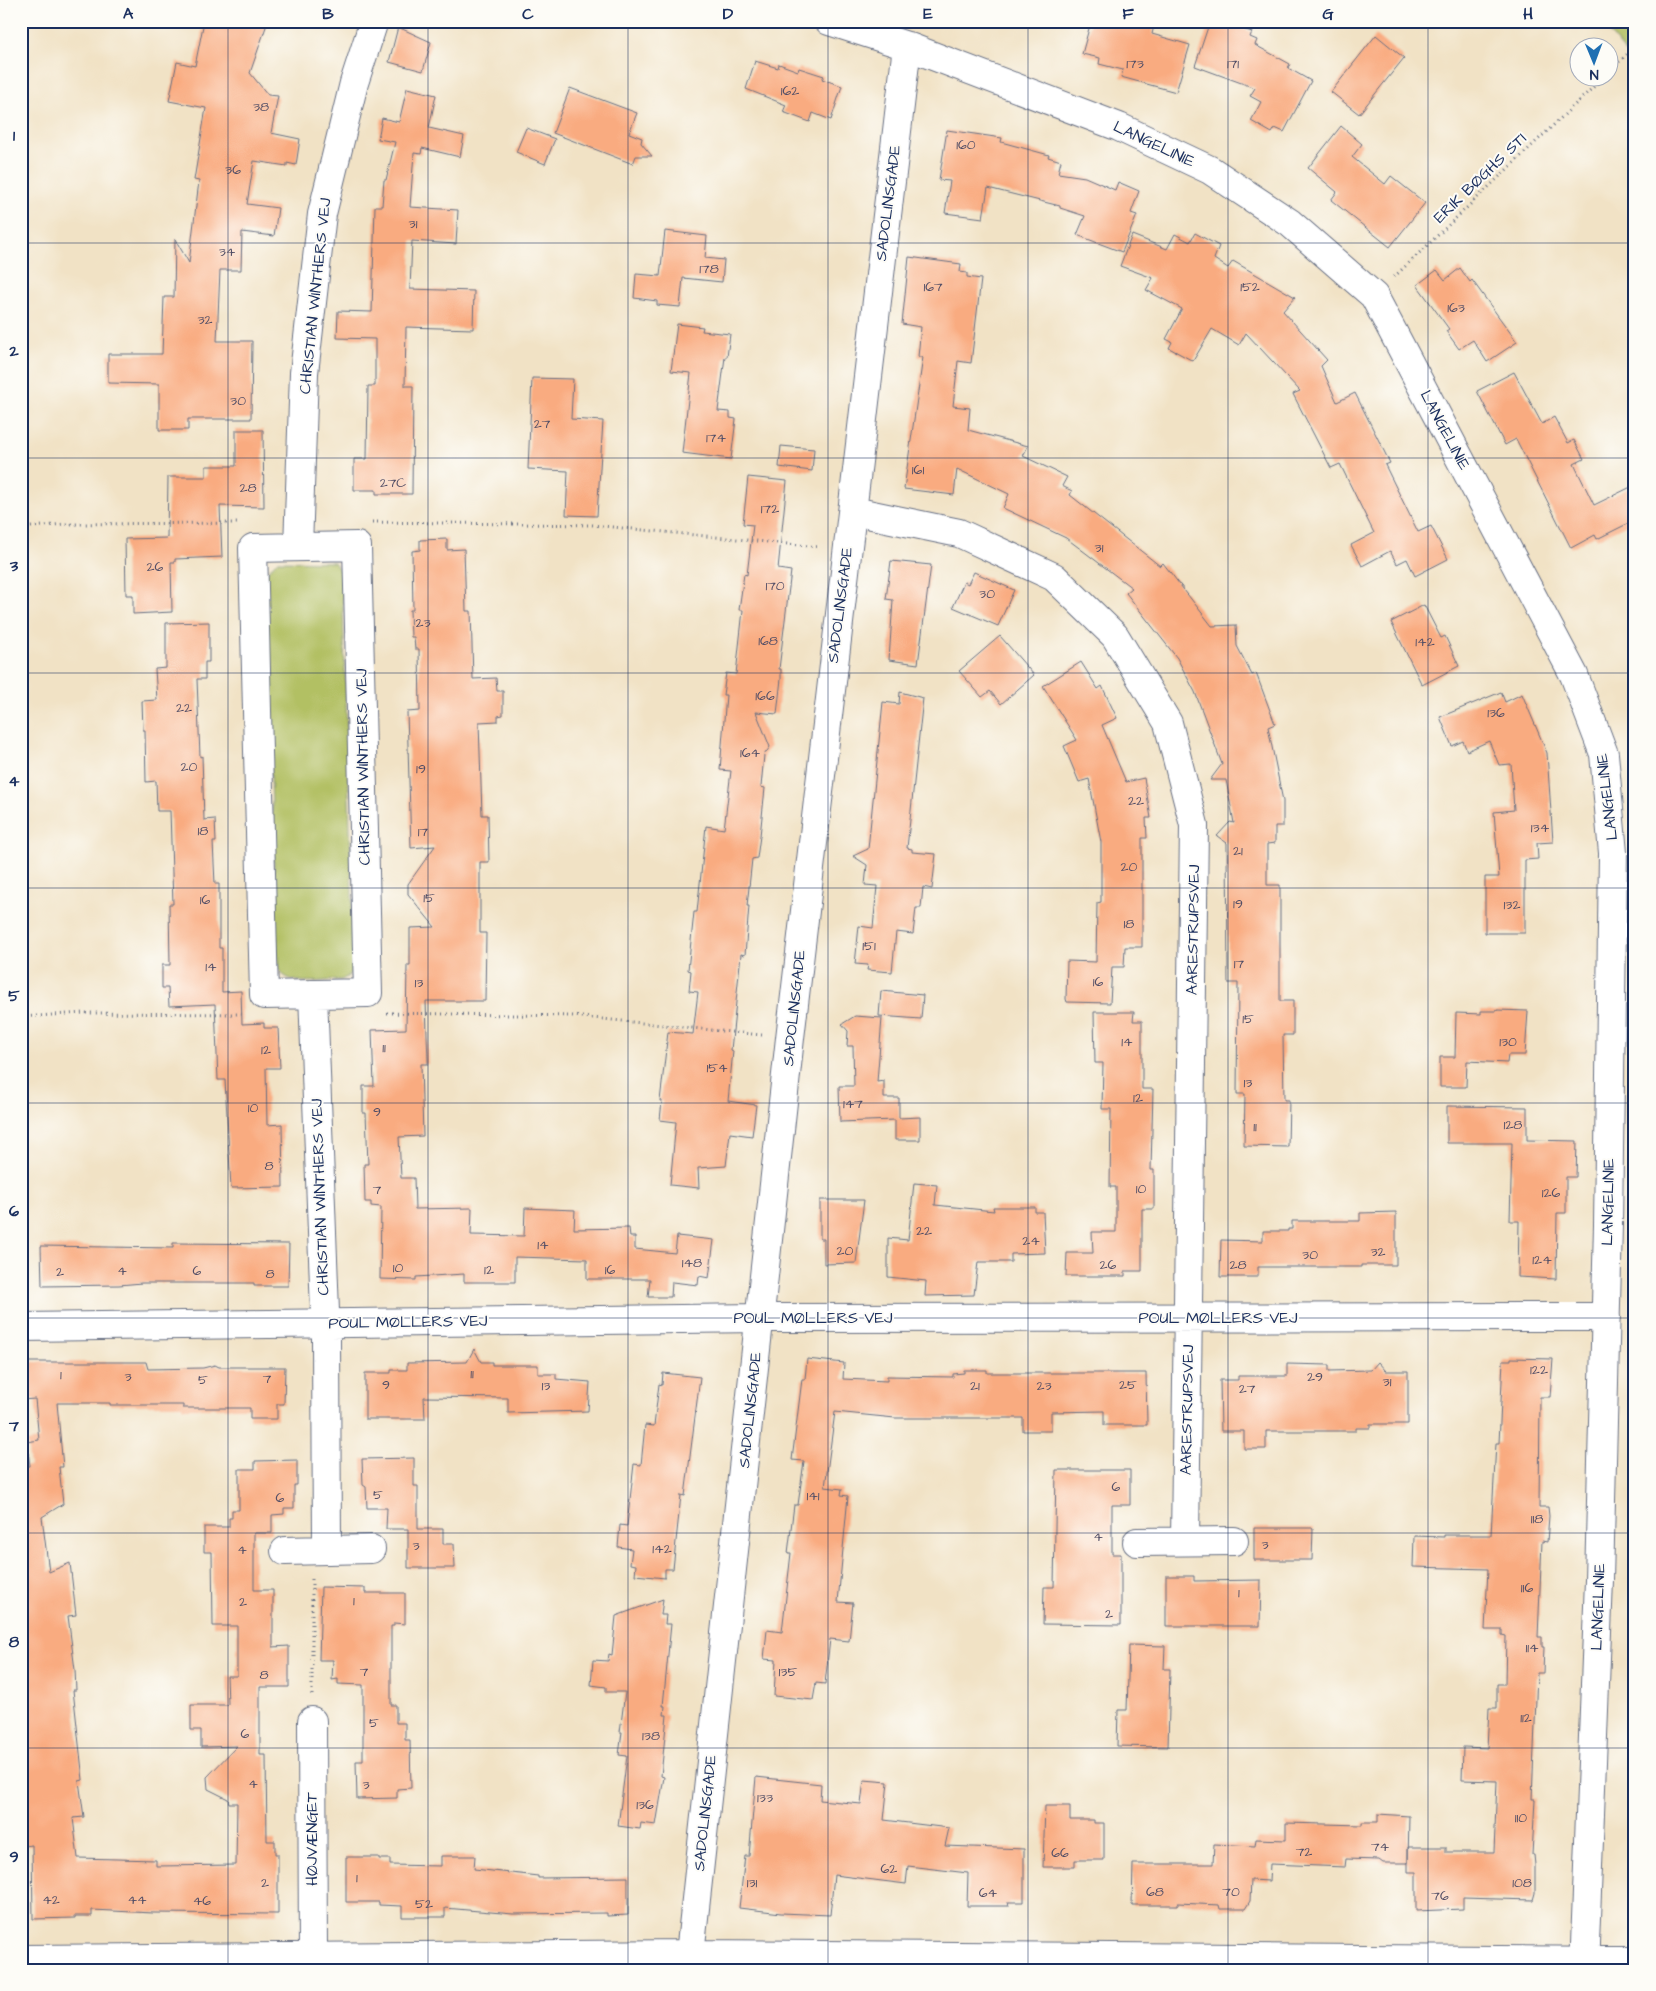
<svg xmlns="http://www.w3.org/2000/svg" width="1656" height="1991" font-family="'Architects Daughter',sans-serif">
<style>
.green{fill:#b2c063;stroke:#667860}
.building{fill:#f9ab80}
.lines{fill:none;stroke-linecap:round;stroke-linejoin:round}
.minor-casing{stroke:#666e82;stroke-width:30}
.path{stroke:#666e82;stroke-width:3;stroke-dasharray:1 4;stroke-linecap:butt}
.minor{stroke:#fff;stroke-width:28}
.grid{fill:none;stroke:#1b2f5e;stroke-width:1;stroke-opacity:0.55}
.labels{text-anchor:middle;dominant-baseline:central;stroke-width:4;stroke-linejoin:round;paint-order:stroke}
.number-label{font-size:14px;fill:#524e66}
.street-label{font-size:16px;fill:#1b2f5e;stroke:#fdfcf7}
.neatline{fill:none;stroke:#1b2f5e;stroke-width:2}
.grid-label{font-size:16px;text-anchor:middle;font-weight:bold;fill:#1b2f5e}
</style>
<rect width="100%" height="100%" fill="#fdfcf7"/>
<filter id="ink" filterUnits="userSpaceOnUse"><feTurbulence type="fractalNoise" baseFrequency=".02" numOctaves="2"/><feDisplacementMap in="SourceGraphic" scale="10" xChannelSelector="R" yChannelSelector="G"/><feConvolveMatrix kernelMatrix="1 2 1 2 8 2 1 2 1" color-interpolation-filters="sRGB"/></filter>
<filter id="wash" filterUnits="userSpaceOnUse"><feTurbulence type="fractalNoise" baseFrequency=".0096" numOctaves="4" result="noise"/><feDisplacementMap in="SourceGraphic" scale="20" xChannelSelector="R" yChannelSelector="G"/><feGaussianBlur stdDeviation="1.12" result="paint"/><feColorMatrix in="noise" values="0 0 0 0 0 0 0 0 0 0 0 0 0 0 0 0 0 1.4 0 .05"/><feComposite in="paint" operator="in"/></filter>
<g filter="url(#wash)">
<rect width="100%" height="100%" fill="#f1e2c5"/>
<!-- green -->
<path class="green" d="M1600 21H1635V64Z
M277 561 334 562 342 574 354 957C354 968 352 976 341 980 320 980 286 989 277 966L265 584 266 573Z"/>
<g id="blocks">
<!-- building -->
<path class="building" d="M204 21H268L250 73 268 95 278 96 271 133 300 139 296 165 287 163V166L254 161 247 204 278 208 274 236 242 232 241 270H220L217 341H252L251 419H188V430H159V384L108 383V354H162L164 297H174L175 239 189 263 199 181 194 180 206 108 169 101 177 62 195 66Z
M1091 21H1136L1154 26 1152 34 1190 45 1176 92 1121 77 1123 70 1099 64 1100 58 1082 54Z
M1210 21H1241L1239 28 1252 32 1250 37 1257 40 1255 45 1290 64 1288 68 1311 81 1284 132 1275 128 1272 133 1251 121 1261 102 1250 96 1255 88 1195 66Z
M398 27 431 42 423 71 389 62Z
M1376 35 1404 58 1359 114 1331 92Z
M755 61 778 68 779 64 798 71 799 68 824 76 822 79 842 86 831 120 813 113 810 122 783 112 786 105 746 89Z
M407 88 436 95 429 128 464 136 460 157 422 148 421 154 414 153 410 207 458 210 456 244 412 241 410 289 474 291 473 329 406 327 405 386H413L412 494H376V490H354V459H367L368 386H375V339L337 338 338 311 372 312 375 206H382L384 180H386L395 142 378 139 382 118 399 122Z
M570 88 637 113 629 133 642 138 641 143 652 156H636L633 164 553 133Z
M1341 126 1362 144 1352 157 1385 184 1391 176 1425 203 1390 247 1331 200 1337 192 1308 168Z
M526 128 555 139 545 164 516 152Z
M947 130 1002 138 1001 142 1049 155 1048 157 1061 161 1058 173 1085 177 1115 190 1118 182 1139 191 1131 213 1137 215 1122 252 1077 235 1085 216 1060 208V206L988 188 983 218 945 213 950 181 939 180Z
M665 231 707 236 705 258 724 260 722 282 683 278 680 307 657 305V301L634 298 636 274 660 276Z
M1195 233 1219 246 1214 259 1228 268 1233 261 1295 297 1283 311 1327 360 1321 366 1337 402 1355 393 1390 463 1385 465 1418 532 1431 526 1448 559 1415 576 1407 559 1397 564 1390 551 1362 566 1351 545 1374 533 1340 464 1331 468 1293 394 1300 391 1246 333 1239 345 1212 329 1193 361 1169 348 1172 342 1166 339 1182 309 1146 290 1153 278 1120 266 1132 235 1167 249 1175 234 1190 242Z
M909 257 961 264 960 272 967 273V277L981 279 971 363 958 361 953 406 970 408 968 430 1028 446 1023 456 1067 477 1062 486 1072 491 1070 495 1160 566 1163 563 1212 626 1236 625 1237 646 1252 675 1256 673 1275 724 1268 727 1283 801V826H1275V843L1267 844V885H1280V1001H1293V1035H1283L1284 1100H1289L1288 1147 1244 1146 1245 1094H1237L1238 983H1228L1227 843 1217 836 1230 822 1234 823 1226 780H1210L1222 764 1195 692 1177 658 1126 593 1132 588 1066 538 1003 508 1009 494 957 469 954 495 904 489 923 357H918L921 327 902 324Z
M1460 268 1470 282 1472 280 1517 342 1487 362 1473 340 1459 349 1446 331 1449 329 1417 285 1437 270 1445 280Z
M677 324 703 327 702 331 730 334 727 357H725L718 411 730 412V418L736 419 731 459 682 453 691 373 671 371Z
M1514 372 1542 424 1554 417 1568 443 1574 440 1584 459 1574 464 1594 505 1635 485V520L1597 539 1595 535 1571 548 1516 439 1505 445 1477 391Z
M532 378 573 379 571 419 603 421 597 516 566 515 568 471 528 469Z
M236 430H263L264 507 220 506 222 557 175 559V562H171L172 612 133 614V595H126L125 539 167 538 168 477H206V466H236Z
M781 446 814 449 812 471 779 467Z
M748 477 787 481 778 569 791 571 779 669H781V679L777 714 756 712 770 747 764 755 761 787 765 788 760 836 757 858 752 859 747 906H749L745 955 741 954 731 1050 733 1051 728 1101 756 1105 752 1136 730 1133 726 1166 698 1168 699 1188 670 1185 676 1122 660 1120 662 1101H660L668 1032 693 1034 698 992 689 991 691 971 688 970 694 912H697L706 826 724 829 731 771 720 770 726 695H723L726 673 736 674 743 610H739L744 574 747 575 753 525 743 524Z
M447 539V550L464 549 466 611H471L473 679 496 678 497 691H503V715L498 716V721L479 722 482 815H488L489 862H480V933H486L485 1001H426L428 1064H421L423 1136 399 1137 401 1178H414L415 1209 472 1208 471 1235 524 1236 525 1208 575 1210 574 1229 629 1228 630 1237H635V1249L675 1253 677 1236 714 1240 709 1278 699 1276 698 1285 672 1282 671 1297H648L650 1279H587V1259L515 1257V1282H464V1274L416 1277V1280L380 1279 381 1207 371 1206V1202H365L364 1164H368L366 1113H363V1086H374L372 1030 406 1029 407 965H410V928L435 927 408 894V884L435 846 411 848 407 712 420 711 419 649H415L414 637H411L410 610H413L412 551 420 550V540Z
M891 561 931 565 918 664 889 660 893 600 886 599Z
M974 572 1014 590 998 626 953 607 964 582 968 584Z
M1424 605 1441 638 1445 636 1459 666 1422 685 1391 622Z
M209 622V662H205V679H197L200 757 202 756 204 820 215 819 216 842H213L215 884H219V948H222V992L241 991 242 1024 264 1023V1028H278L280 1068H266L267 1125 282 1124 283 1187 231 1188 225 1080H218L215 1004 169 1006 168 988H162V965H170L169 904H173L170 811H157L156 781 146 782 145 730H143L142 701 157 700 155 669 166 668V623Z
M1000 636 1034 675 1001 704 990 691 982 697 959 671Z
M1081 662 1098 689 1102 686 1117 718 1102 725 1126 782 1144 778 1151 818H1146L1147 838H1142V947H1125L1124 967H1112L1110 1003 1067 1002 1066 999 1067 961 1096 962 1097 903 1101 902V842L1089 779 1079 782 1064 746 1077 740 1043 686Z
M900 692 923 698 907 848 912 849V852L936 854 932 889 923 887 921 908H916L913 934 896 932 892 972 867 970 868 965 855 964 859 926 873 928 877 886 865 885 867 865 853 856 868 849 883 702 899 704Z
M1501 692 1505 702 1522 694 1547 753 1553 842 1537 843 1538 859 1525 860V933H1485V877H1499L1494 812 1514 810 1511 764 1499 765 1489 741 1467 751 1463 741 1452 746 1440 717Z
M881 991 923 995 921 1019 879 1016Z
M1497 1010 1528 1011 1525 1055H1508L1507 1063 1467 1061 1466 1087H1440V1057H1455L1456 1013 1481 1014V1011H1497Z
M1094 1012H1134L1133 1021H1142V1089H1153L1151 1170H1154V1209H1142V1271H1125V1276H1066L1067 1253H1093L1092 1232H1116V1187H1110L1111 1109H1102L1103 1063H1095Z
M855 1016 882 1018 877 1082 884 1081V1098H899V1118L920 1117V1140H895V1120L840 1122 839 1086H854L853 1046H847L848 1031 842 1024Z
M1447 1106 1527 1107V1140L1577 1141 1576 1177H1566V1213H1557L1556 1279 1518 1277 1519 1221H1510L1512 1143H1447Z
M914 1183 937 1185 935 1205 994 1211 993 1207H1035V1212H1043L1045 1253 1011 1254V1262H978L974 1295 925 1296 926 1281 888 1277V1238L908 1240Z
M820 1200H864L856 1263 824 1264V1239H820Z
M1396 1212V1265H1361V1267H1258V1277H1220L1221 1240 1263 1241V1231H1288V1229H1292V1221H1360V1213Z
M173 1243 289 1244 288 1286H254V1283H142L119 1285 42 1286 41 1246 173 1248Z
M474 1349 481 1362H492V1365H538V1374H556V1379L590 1382 588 1411 508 1413V1398L424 1397 425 1419H365V1373H391V1370H407V1363L467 1362Z
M1511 1358 1553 1359 1550 1397H1540L1539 1507H1548L1549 1516 1547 1542 1542 1541 1538 1637H1542V1647H1544L1543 1673H1537L1532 1799H1535L1532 1855H1534L1535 1865V1893L1533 1900 1463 1898V1909L1416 1911V1872H1408V1847H1446V1852H1494L1497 1781 1462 1780 1463 1747 1487 1748 1489 1708H1497V1684H1505L1506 1636 1502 1635V1630H1485L1488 1569 1413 1567 1414 1536 1444 1537V1535H1491L1496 1443H1499L1503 1360H1511Z
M807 1359 844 1363 843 1379 887 1381V1376L953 1377V1374L964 1373V1370H987V1373H1146L1147 1425H1104V1411L1051 1412V1431H1023V1418H895L835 1412 825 1487 842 1489 841 1495 848 1496 838 1602 853 1603 849 1641 830 1639 825 1684 816 1683 813 1700 774 1696 776 1660 764 1659 767 1630 782 1632 791 1553H788L794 1505H798L804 1461 792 1460 802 1379H805Z
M21 1362H146L148 1369 203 1368 215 1365 219 1367H285L284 1404H277V1419H250V1408H183V1405H110V1403H57L63 1467H59L63 1504 42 1517 49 1572 70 1563 76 1615 68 1616 75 1670 76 1690H73L83 1780 79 1781 84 1817 73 1818 78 1858 156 1860V1866L236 1865 237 1803H229L228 1799 208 1789 207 1777 237 1746 201 1747V1730H191V1705H228L227 1676H237V1626H213L212 1552H204V1527H229V1518H232V1510H239V1469H255V1461L297 1460V1485H294V1508H284V1514L272 1515V1533H254V1590H273V1647L289 1646V1687H260V1755H266L267 1841H275V1854H278V1914L153 1913 92 1910V1916H75V1918L33 1919 32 1845 24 1846 21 1824V1467L30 1466 27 1442 39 1440 35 1399 21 1400Z
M1378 1362 1386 1371H1408V1424H1370V1428H1356V1431H1266V1449H1244V1431H1221L1220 1380H1238V1376H1287V1364L1329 1365V1371L1371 1370Z
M663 1373 700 1377 685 1496 681 1495 673 1569H665V1578L635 1575 636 1565 630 1564 632 1549 618 1547 620 1525 627 1526 634 1464 641 1465 645 1425 654 1426 659 1384 662 1385Z
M414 1458V1486H418V1529H443V1544H454L455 1568H408V1529H386L387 1508H367L366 1487 363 1485 362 1459Z
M1056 1470H1130V1505H1112V1554H1121V1625L1043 1624 1044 1587H1054Z
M1254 1528H1313L1312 1560H1254Z
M1166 1576H1194V1581L1261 1580 1260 1626H1166Z
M321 1587 365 1588V1593H405V1624L394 1623V1626H391V1705H396V1723H405V1740H410L411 1788 397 1789V1798L357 1799 356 1761H363V1685L338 1684V1679L332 1680 333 1660H319Z
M663 1599 661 1615H666L665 1624H671L663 1706H665L664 1715H667L661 1776 664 1777 656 1825 641 1823 640 1829 618 1826 627 1756 619 1755 622 1732H620L625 1692H606V1687L591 1685 593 1660 608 1661 609 1654 612 1655 616 1616Z
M1129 1645 1165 1646 1164 1669H1170L1168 1747 1117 1746 1118 1710H1127Z
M756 1777 821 1784 820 1800 861 1804 864 1780 888 1782 884 1820 949 1828 945 1846 1024 1849V1902H1008L1009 1906H967L968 1873 908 1866 906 1884 834 1875 830 1915 781 1913 739 1908 745 1856H749Z
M1045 1806H1070V1820H1094V1823H1104V1860H1075V1867H1043Z
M1378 1814 1409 1816 1408 1863H1383L1379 1860 1346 1859 1345 1867 1270 1864 1269 1881 1251 1880 1250 1901 1245 1909H1220L1219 1905 1178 1903V1905H1132L1133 1864H1213L1214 1844 1255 1846 1256 1839 1286 1840V1823L1362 1825V1822H1378Z
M441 1856H475L474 1869 538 1876V1878L628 1877V1915L607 1916V1913L513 1914 445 1908V1917H402V1906L379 1905V1902H346V1857H379V1859H390V1865L441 1866Z"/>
</g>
</g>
<g filter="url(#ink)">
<use href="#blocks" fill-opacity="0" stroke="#666e82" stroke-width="1"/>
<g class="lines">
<!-- minor casing -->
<g class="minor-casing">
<path id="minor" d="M829 21 907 46 1119 127 1210 170 1290 223 1374 296 1574 675 1604 754 1613 853 1608 1225 1599 1580 1584 1970
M853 511 959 533 1054 577 1115 636 1168 723 1194 825 1185 1541
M357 546 368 993 264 995 253 548Z
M298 547 304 373 322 214 354 83 374 21
M313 994 326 1338 327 1549
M21 1327 760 1318 1606 1317
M1137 1542 1234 1541
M285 1551 371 1549
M312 1721 313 1957
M21 1959 690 1954 1635 1961
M690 1970V1954L790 1038 907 46"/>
</g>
<!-- path -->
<path class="path" d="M1608 72 1635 47
M1394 277 1603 78
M372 522 592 525 819 547
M21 528 65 524 240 523
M387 1013 572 1016 762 1035
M21 1017 83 1013 243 1014
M312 1695V1579"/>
<!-- minor -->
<use href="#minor" class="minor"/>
</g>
</g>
<!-- grid -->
<path class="grid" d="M228 21V1970M428 21V1970M628 21V1970M828 21V1970M1028 21V1970M1228 21V1970M1428 21V1970M21 243H1635M21 458H1635M21 673H1635M21 888H1635M21 1103H1635M21 1318H1635M21 1533H1635M21 1748H1635"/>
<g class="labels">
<!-- number labels -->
<g class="number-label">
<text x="1135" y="64">173</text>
<text x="1233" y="64">171</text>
<text x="790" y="91">162</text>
<text x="261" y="107">38</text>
<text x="966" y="145">160</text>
<text x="233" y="170">36</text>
<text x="413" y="224">31</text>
<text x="227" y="252">34</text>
<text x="709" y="269">178</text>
<text x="933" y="287">167</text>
<text x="1250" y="287">152</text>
<text x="1456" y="308">163</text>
<text x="205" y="320">32</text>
<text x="238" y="401">30</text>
<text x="542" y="424">27</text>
<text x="716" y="438">174</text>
<text x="918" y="470">161</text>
<text x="393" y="483">27C</text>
<text x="248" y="488">28</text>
<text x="770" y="509">172</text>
<text x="1099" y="548">31</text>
<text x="155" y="567">26</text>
<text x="775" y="586">170</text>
<text x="987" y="594">30</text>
<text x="423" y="623">23</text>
<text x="768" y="641">168</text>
<text x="1425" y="642">142</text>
<text x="765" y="696">166</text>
<text x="184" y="708">22</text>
<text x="1496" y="713">136</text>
<text x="750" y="753">164</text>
<text x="189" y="767">20</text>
<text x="421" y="769">19</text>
<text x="1136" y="801">22</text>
<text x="1540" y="828">134</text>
<text x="203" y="831">18</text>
<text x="423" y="832">17</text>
<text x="1238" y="851">21</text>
<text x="1129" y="867">20</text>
<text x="429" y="898">15</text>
<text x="205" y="900">16</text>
<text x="1238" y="904">19</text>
<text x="1512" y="905">132</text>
<text x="1129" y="924">18</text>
<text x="869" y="946">151</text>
<text x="1239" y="964">17</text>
<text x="211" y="967">14</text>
<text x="1098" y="982">16</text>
<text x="419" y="983">13</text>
<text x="1248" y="1019">15</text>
<text x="1127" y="1042">14</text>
<text x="1508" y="1042">130</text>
<text x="384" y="1048">11</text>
<text x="266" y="1050">12</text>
<text x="717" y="1068">154</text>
<text x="1248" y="1083">13</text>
<text x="1138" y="1098">12</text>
<text x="853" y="1104">147</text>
<text x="253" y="1108">10</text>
<text x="377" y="1112">9</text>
<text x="1513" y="1125">128</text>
<text x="1255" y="1127">11</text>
<text x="269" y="1166">8</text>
<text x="1141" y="1189">10</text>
<text x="377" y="1190">7</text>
<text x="1551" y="1193">126</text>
<text x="924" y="1231">22</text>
<text x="1031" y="1241">24</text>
<text x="543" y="1245">14</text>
<text x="845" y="1251">20</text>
<text x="1378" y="1252">32</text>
<text x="1310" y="1255">30</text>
<text x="1542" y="1260">124</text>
<text x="692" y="1263">148</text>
<text x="1108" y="1265">26</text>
<text x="1238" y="1265">28</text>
<text x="398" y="1268">10</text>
<text x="489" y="1270">12</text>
<text x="610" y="1270">16</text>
<text x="122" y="1271">4</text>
<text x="197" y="1271">6</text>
<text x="60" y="1272">2</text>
<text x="270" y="1274">8</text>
<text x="1539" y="1370">122</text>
<text x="472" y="1374">11</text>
<text x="61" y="1375">1</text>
<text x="128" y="1377">3</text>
<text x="1315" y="1377">29</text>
<text x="267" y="1379">7</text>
<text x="203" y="1380">5</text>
<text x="1387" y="1382">31</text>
<text x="386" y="1385">9</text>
<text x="1128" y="1385">25</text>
<text x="546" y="1386">13</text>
<text x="975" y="1386">21</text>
<text x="1044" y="1386">23</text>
<text x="1247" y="1389">27</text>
<text x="1116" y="1487">6</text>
<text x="378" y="1495">5</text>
<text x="813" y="1496">141</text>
<text x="280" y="1498">6</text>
<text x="1537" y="1519">118</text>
<text x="1098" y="1537">4</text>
<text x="1265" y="1545">3</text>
<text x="416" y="1546">3</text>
<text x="662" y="1549">142</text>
<text x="242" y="1550">4</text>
<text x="1527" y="1588">116</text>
<text x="1239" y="1593">1</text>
<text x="354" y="1601">1</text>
<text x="243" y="1602">2</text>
<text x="1109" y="1614">2</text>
<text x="1532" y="1648">114</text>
<text x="364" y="1672">7</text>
<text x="788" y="1672">135</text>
<text x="264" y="1675">8</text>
<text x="1526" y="1718">112</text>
<text x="374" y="1723">5</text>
<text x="245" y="1734">6</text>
<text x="651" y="1736">138</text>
<text x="253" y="1784">4</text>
<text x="366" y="1785">3</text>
<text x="765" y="1798">133</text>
<text x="645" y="1805">136</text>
<text x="1521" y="1818">110</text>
<text x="1380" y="1847">74</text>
<text x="1304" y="1852">72</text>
<text x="1060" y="1853">66</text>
<text x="889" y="1869">62</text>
<text x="357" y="1878">1</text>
<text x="265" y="1883">2</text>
<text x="752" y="1883">131</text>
<text x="1522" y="1883">108</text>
<text x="1155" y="1892">68</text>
<text x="1231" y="1892">70</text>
<text x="988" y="1893">64</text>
<text x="1440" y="1896">76</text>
<text x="51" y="1900">42</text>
<text x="137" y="1900">44</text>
<text x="202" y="1901">46</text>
<text x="424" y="1904">52</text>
</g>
<!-- street labels -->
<g class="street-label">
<text transform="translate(1154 144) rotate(25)">LANGELINIE</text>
<text transform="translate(1480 178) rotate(-44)">ERIK BØGHS STI</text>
<text transform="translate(888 203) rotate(-83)">SADOLINSGADE</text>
<text transform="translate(315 296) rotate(-84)">CHRISTIAN WINTHERS VEJ</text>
<text transform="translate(1445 430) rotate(62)">LANGELINIE</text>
<text transform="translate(840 605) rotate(-83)">SADOLINSGADE</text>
<text transform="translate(363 767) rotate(-91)">CHRISTIAN WINTHERS VEJ</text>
<text transform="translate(1607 797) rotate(-97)">LANGELINIE</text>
<text transform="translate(1193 930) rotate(-89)">AARESTRUPSVEJ</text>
<text transform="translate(794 1008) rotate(-84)">SADOLINSGADE</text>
<text transform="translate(320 1197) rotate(-92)">CHRISTIAN WINTHERS VEJ</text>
<text transform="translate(1608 1202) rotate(-89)">LANGELINIE</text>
<text x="813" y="1318">POUL MØLLERS VEJ</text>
<text x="1218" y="1318">POUL MØLLERS VEJ</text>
<text transform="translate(408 1322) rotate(-1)">POUL MØLLERS VEJ</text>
<text transform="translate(750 1410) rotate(-84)">SADOLINSGADE</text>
<text transform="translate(1187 1410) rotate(-89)">AARESTRUPSVEJ</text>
<text transform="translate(1598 1607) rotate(-88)">LANGELINIE</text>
<text transform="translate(705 1813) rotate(-84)">SADOLINSGADE</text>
<text transform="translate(312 1839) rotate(-90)">HØJVÆNGET</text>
</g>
</g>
<!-- margin -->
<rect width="1656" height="1991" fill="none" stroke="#fdfcf7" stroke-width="55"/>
<!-- north arrow -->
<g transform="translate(1594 62) rotate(179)"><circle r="24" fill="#fdfcf7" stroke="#a3aaba"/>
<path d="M0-4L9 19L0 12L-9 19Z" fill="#1f6fb2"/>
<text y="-8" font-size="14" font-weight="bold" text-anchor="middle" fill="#1b2f5e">N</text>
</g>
<rect x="28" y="28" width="1600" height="1936" class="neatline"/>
<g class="grid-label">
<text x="128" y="19">A</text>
<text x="328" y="19">B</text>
<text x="528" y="19">C</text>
<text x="728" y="19">D</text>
<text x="928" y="19">E</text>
<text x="1128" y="19">F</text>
<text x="1328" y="19">G</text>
<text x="1528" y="19">H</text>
<text x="14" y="141">1</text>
<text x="14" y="356">2</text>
<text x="14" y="571">3</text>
<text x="14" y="786">4</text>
<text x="14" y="1001">5</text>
<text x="14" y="1216">6</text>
<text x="14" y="1431">7</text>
<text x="14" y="1647">8</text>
<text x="14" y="1862">9</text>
</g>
</svg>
